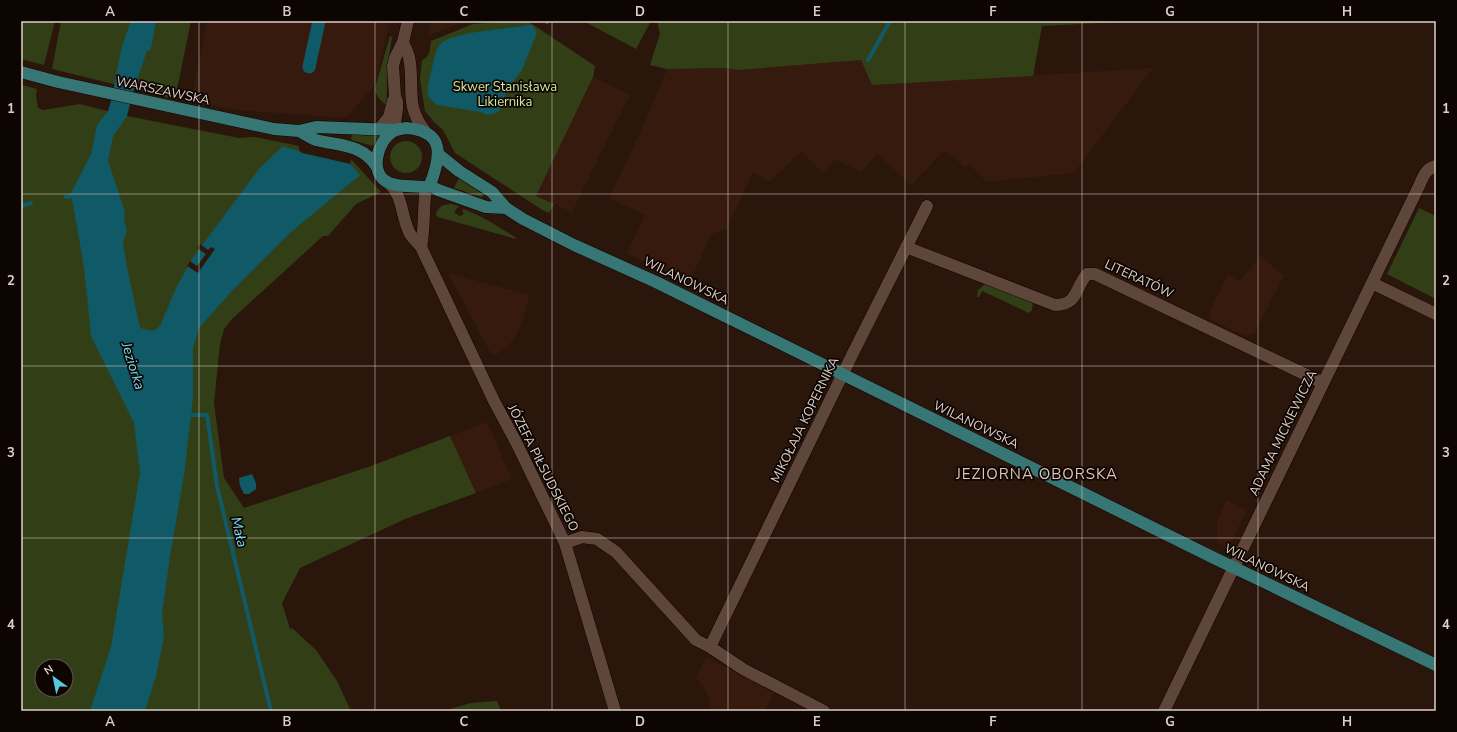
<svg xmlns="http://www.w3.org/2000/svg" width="1457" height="732" font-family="'Nunito Sans',sans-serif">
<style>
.built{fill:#361a0e}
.green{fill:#323f16;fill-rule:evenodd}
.water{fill:#105967}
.pier{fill:#2b160c}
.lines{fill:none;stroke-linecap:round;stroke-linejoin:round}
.stream{stroke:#105967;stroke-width:4}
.canal{stroke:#105967;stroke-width:13}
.minor-casing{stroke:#120200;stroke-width:13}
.major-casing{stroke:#120200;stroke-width:13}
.minor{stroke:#5f463b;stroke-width:12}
.major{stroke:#367775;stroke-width:12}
.grid{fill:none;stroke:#decec8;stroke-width:1;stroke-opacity:0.55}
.labels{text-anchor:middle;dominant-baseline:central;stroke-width:3.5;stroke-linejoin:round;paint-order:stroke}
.park-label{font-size:13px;fill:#cee89e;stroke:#0d0502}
.street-label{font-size:13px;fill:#decec8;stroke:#0d0502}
.water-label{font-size:14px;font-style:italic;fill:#78def5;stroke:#0d0502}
.quarter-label{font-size:15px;letter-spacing:1px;fill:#e2c4b7;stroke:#0d0502}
.neatline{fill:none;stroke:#decec8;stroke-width:1.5}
.grid-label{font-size:13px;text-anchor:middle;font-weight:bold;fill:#decec8}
</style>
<rect width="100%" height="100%" fill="#2b160c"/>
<!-- built -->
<path class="built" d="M207 21H390L375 85 346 118 238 110 191 102Z
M431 21H468L428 35Z
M861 60 872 85 1153 68 1074 173 987 182 969 164 965 168 957 160 944 151 911 185 877 154 861 172 836 159 823 173 801 152 769 182 753 172 727 229 712 234 689 283 627 253 645 215 609 198 644 124 667 69 724 68 738 70Z
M593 77 630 95 572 212 536 196Z
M1261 256 1284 276 1254 334 1245 336 1211 320 1209 313 1228 275 1239 281Z
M448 273 530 295 520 328 508 347 495 355 490 352Z
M487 422 512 479 476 493 450 436Z
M1227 500 1247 510 1228 549 1217 542V521Z
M706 657 775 692 764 711H712L706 692 701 683 696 678Z"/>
<!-- green -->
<path class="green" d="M21 21H55L44 65 21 59Z
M61 21H191L175 99 52 69Z
M517 21 527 22 532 24 595 66 593 77 536 196 554 204 549 213 544 211 455 153 443 130 434 122 425 111 420 79 422 60C430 57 430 49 431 41L473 24Z
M588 21H651L636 49 587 23Z
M657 21H1140L1042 26 1033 76 872 85 861 60 738 70 724 68 667 69 650 65 660 34Z
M390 36 392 37C388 60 386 82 387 105 381 102 375 95 375 88Z
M21 85 37 89 36 95 38 108 43 110 80 104 127 116 239 138 255 137 299 146V150L302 153 350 164 351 159 381 192 356 204 328 236H323L232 319 224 329 220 344 214 403 224 478 244 508 371 466 450 436 476 493 405 519 300 568 282 603 290 629 292 628 316 650 337 681 351 711H21ZM42 666H66V690H42Z
M352 134H377L379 136 373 146 351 140Z
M390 157a16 16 0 1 1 32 0a16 16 0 1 1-32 0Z
M459 178 483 194V196L481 197 454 188Z
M451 204 459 206 454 212 460 216 464 214 462 210 463 209C483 216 499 227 516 238V239L438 217 436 215C437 207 444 204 451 204Z
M1419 208 1436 216V299L1387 274Z
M986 283 1033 302 1032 310 1029 313 982 291 979 297H977L978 290Z
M497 701 501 711H443L471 703Z"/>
<!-- water -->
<path class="water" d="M131 21H156L151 49 147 51 134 88 127 116 113 136 108 161 125 212 124 221 127 229 123 243 127 267 140 328C148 330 154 333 160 326L176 288 194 256 259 169 283 146C289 149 297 149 302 153L350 164 360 175 291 232 232 291 199 328 193 348V398L184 475 170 556 162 614 164 638 156 676 145 711H90L111 647 140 473 134 423 91 336 84 267 71 193 91 154 97 125 108 111 111 101 122 46Z
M529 25H532L537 32 536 35 522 70 507 89 499 111 493 114 487 115 481 112 437 105 429 98C426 87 430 78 432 68 434 60 435 51 440 45 450 31 511 29 529 25Z
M252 474 256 483V489L249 494H244L240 486 239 478Z"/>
<!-- pier -->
<path class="pier" d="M200 244 208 250 211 247 215 249 198 273 187 266 190 261 197 266 206 254 197 248Z"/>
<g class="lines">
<!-- stream -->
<path class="stream" d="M547 22 548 21
M868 60 890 21
M66 197 75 195
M21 206 31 203
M186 415H207L217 486 271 711"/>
<!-- canal -->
<path class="canal" d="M309 67 319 21"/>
<!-- minor casing -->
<g class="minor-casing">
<path id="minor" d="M403 42C405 47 408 52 409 57 415 86 404 105 425 131
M379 129 389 117 393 101
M394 130 397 109V102L395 96 393 66 395 58 403 42 408 21
M389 183C403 196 401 215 409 232 412 238 417 242 421 247L494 401 516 442 565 543 615 711
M421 247C425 228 423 207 426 187
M906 247 1055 305C1079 304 1074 289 1087 274H1095L1323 383
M1372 283 1436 314
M565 543 582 537 597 539 616 552 696 640 710 647 743 669 824 711
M710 647 853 353 927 206
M1164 711 1419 186C1423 177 1426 168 1436 166"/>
</g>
<!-- major casing -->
<g class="major-casing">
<path id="major" d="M21 72 58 82 274 129 299 131 316 127 394 130
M406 128C446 131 441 156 430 185L426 187C416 186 398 187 389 183 368 174 377 140 394 131 397 129 402 129 406 128Z
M299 131C305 134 310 138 316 140 340 146 362 144 377 167
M438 154 459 171 492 192 506 208 523 219 574 245 656 282 1212 557 1436 665
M430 185 438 190 486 207 506 208"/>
</g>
<!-- minor -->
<use href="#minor" class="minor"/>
<!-- major -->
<use href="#major" class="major"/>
</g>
<!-- grid -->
<path class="grid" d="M199 21V711M375 21V711M552 21V711M728 21V711M905 21V711M1082 21V711M1258 21V711M21 194H1436M21 366H1436M21 538H1436"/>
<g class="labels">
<!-- park labels -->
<g class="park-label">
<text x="505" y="87">Skwer Stanisława<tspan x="505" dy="15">Likiernika</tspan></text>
</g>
<!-- street labels -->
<g class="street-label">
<text transform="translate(163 91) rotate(12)">WARSZAWSKA</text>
<text transform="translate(1139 279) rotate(25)">LITERATÓW</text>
<text transform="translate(686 281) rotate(26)">WILANOWSKA</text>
<text transform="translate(805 420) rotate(-64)">MIKOŁAJA KOPERNIKA</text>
<text transform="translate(976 425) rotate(26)">WILANOWSKA</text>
<text transform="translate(1283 433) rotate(-64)">ADAMA MICKIEWICZA</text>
<text transform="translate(543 468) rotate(63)">JÓZEFA PIŁSUDSKIEGO</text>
<text transform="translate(1267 568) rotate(26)">WILANOWSKA</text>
</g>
<!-- water labels -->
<g class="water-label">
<text transform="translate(133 366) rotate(73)">Jeziorka</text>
<text transform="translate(239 532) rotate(77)">Mała</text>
</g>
<!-- quarter labels -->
<g class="quarter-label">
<text x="1037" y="474">JEZIORNA OBORSKA</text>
</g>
</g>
<!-- border -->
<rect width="1457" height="732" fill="none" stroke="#0d0502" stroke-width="44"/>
<!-- north arrow -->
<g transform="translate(54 678) rotate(327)"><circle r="19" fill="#0d0502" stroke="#615551"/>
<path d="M0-3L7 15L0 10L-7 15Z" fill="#56c9e1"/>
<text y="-6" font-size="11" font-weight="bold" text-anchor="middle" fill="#decec8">N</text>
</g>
<rect x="22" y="22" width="1413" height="688" class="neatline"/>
<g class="grid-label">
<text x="110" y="16">A</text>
<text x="287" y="16">B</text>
<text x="464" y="16">C</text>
<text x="640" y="16">D</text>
<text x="817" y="16">E</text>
<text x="993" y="16">F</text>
<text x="1170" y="16">G</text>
<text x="1347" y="16">H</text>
<text x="11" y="113">1</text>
<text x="1446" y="113">1</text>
<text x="11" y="285">2</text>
<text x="1446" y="285">2</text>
<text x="11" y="457">3</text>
<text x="1446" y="457">3</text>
<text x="11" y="629">4</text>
<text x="1446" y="629">4</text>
<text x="110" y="726">A</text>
<text x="287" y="726">B</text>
<text x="464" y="726">C</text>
<text x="640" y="726">D</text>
<text x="817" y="726">E</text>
<text x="993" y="726">F</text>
<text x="1170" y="726">G</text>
<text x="1347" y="726">H</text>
</g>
</svg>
